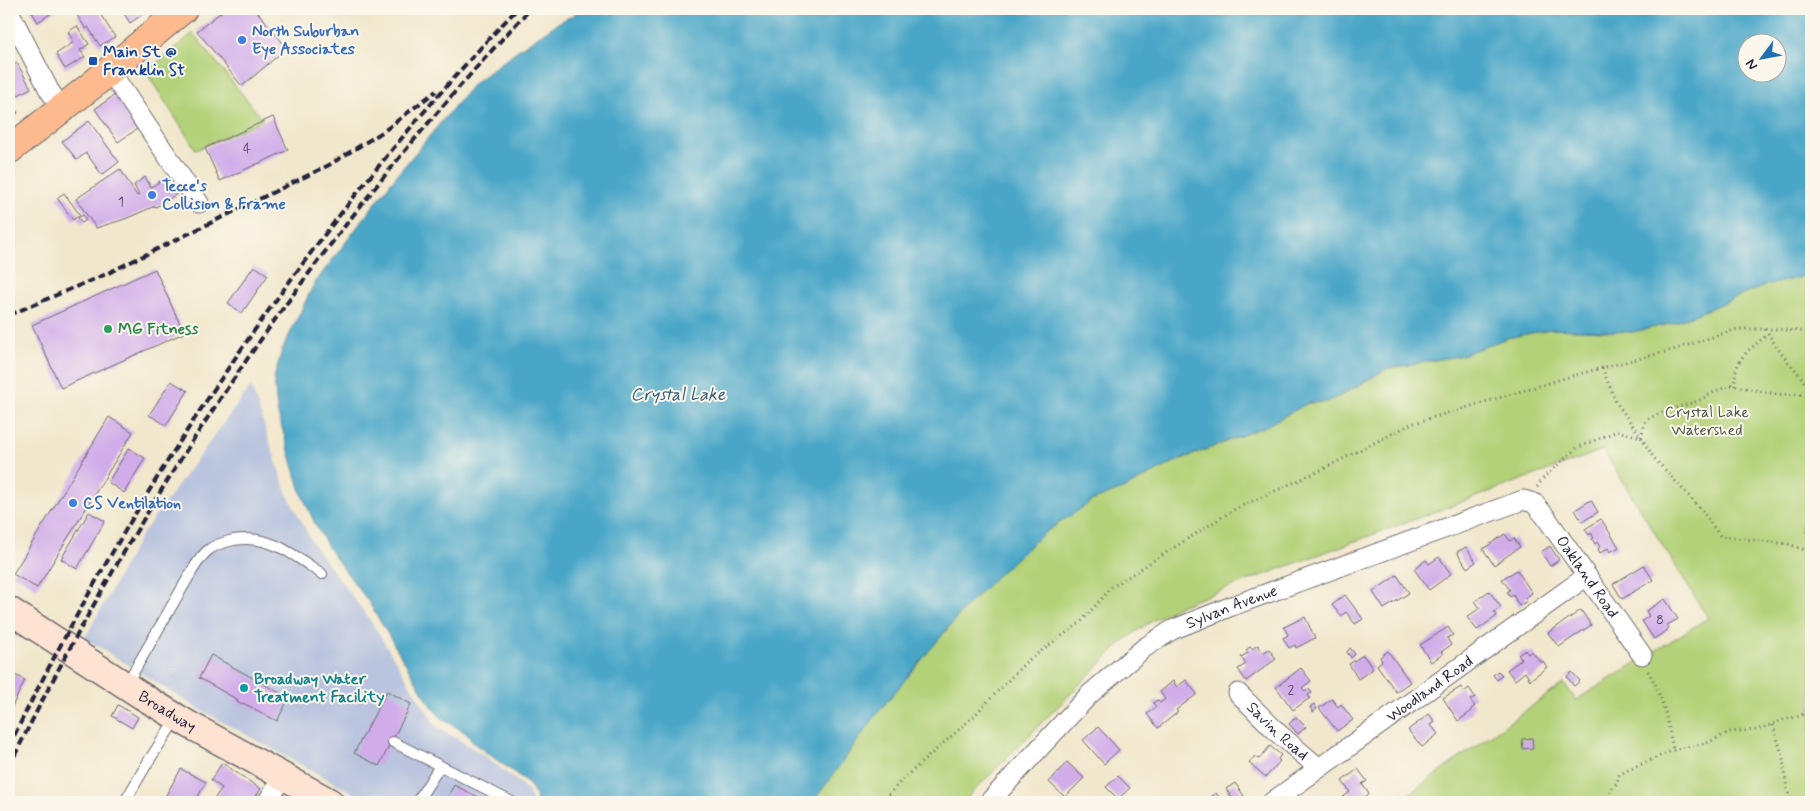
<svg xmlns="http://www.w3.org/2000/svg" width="1820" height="811" font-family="Mynerve,sans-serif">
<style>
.industrial{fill:#bac4de}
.green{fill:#b3d178;stroke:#6a7a5a}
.water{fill:#48a6c7;stroke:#356481;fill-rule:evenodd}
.building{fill:#d0ace9}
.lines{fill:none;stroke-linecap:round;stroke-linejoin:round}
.lane-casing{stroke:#6a676e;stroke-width:12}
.street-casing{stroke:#6a676e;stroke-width:21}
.secondary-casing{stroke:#6a676e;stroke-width:29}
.primary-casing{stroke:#6a676e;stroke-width:30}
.path{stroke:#6a676e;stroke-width:3;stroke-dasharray:1 4;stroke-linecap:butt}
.lane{stroke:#fff;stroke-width:10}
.street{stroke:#fff;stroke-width:19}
.secondary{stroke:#fee3d2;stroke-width:26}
.primary{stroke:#fcba8e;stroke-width:28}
.rail{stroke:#22223b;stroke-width:4;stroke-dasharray:8 4;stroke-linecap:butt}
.shop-dot{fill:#3f7fe0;stroke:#fbf7ec;stroke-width:2}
.transit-dot{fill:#1a4fb4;stroke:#fbf7ec;stroke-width:2}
.leisure-dot{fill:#2e9e5b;stroke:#fbf7ec;stroke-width:2}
.culture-dot{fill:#0f9aa8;stroke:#fbf7ec;stroke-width:2}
.labels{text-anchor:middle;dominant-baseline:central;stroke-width:4;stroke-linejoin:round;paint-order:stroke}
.number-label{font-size:14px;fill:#4e4466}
.shop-label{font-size:16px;font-weight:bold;fill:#366cbe;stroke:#fbf7ec;text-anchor:start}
.transit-label{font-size:16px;font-weight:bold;fill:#164399;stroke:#fbf7ec;text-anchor:start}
.leisure-label{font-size:16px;font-weight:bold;fill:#27864d;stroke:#fbf7ec;text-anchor:start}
.park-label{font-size:16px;fill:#4e574d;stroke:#fbf7ec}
.street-label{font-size:16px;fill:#22223b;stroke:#fbf7ec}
.culture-label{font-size:16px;font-weight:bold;fill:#0d838f;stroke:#fbf7ec;text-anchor:start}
.water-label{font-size:18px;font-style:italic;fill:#335d7a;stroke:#fbf7ec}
</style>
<rect width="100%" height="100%" fill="#fbf7ec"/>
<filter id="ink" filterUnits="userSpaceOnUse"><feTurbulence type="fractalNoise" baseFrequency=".02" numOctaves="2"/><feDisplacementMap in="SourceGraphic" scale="10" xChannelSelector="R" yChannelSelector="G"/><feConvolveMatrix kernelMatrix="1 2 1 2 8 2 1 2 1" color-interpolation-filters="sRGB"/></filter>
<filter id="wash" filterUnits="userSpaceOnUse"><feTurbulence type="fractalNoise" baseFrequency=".0096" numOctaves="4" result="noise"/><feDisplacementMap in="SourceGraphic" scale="20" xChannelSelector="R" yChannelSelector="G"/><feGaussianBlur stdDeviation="1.12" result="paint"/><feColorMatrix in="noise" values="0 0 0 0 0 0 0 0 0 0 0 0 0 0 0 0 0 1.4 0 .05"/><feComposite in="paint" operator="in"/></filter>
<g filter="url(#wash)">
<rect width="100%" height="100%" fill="#f1e7cc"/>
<!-- industrial -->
<path class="industrial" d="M251 386 287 494 315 547 370 620 436 726 485 756 528 790 532 802H370L197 708 85 638 140 537Z"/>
<!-- green -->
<path class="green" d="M193 33 263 120 196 150 146 72Z
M1808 275H1811V802H1398L1564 683 1576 700 1708 618 1603 450 1179 606C1157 617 1138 629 1119 645L963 802H813L880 710 963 610 1000 573 1044 533 1094 500 1127 487 1172 463 1266 426 1308 403 1327 402 1344 394 1386 369 1462 355 1507 338 1551 329 1632 332 1674 323 1767 285Z"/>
<!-- water -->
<path class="water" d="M579 9H1811V275L1767 285 1674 323 1632 332 1551 329 1507 338 1462 355 1386 369 1344 394 1327 402 1308 403 1266 426 1172 463 1127 487 1094 500 1044 533 1000 573 963 610 880 710 813 802H537L533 790 526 781 473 743C467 729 456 729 445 720 440 717 435 710 431 706L368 601 331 552 316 526 302 495 277 411 274 378 282 350 314 284 396 176 473 84 518 50 561 21 572 16ZM1748 42H1778V72H1748Z"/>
<g id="blocks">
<!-- building -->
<path class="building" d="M30 9H55L56 10 38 22Z
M87 9H97L115 37 100 46 88 27 86 29 77 15Z
M121 9H147L143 11 145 13 130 23Z
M225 9H255L287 48 242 86 197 31Z
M77 26 89 44 80 50 85 57 65 69 56 54 74 42 68 32Z
M17 63 31 88 9 100 18 113 9 120V68Z
M116 94 135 121 133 123 137 129 118 142 95 109Z
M273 117 288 150 220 181 205 148Z
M89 121 119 162 102 175 86 153 77 160 62 141Z
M120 169 137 196 139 195 134 185 145 177 151 187 167 177 177 194 156 207 155 206 125 219 96 228 76 199Z
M64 193 80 215 73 220 57 198Z
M83 215 86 220 82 223 78 218Z
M254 266 268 275 242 313 228 303Z
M155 269 184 333 61 388 32 325Z
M171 381 188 391 166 425 149 415Z
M109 417 133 432 37 588 13 574Z
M129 448 145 458 124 493 108 482Z
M1591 500 1598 512 1582 522 1575 510Z
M89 512 105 521 77 569 61 559Z
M1601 519 1619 547 1610 552 1608 548 1600 553 1598 549 1600 547 1597 542 1595 544 1592 539 1594 538 1591 533 1589 535 1585 529Z
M1505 534 1510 541 1514 538 1520 547 1494 565 1483 549Z
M1550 546 1559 560 1550 566 1541 552Z
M1466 547 1476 562 1467 568 1457 552Z
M1439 557 1451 574 1429 590 1414 569 1426 560 1429 564Z
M1644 565 1653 580 1622 599 1613 584Z
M1517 570 1532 593 1525 598 1527 601 1519 606 1513 595 1510 597 1507 592 1510 590 1502 579Z
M1397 575 1409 593 1384 609 1373 592Z
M1489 591 1501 607 1494 612 1497 616 1477 630 1467 617 1480 608 1475 601Z
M1345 595 1363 619 1355 624 1346 612 1341 616 1332 605Z
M1665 599 1678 619 1667 625 1669 629 1654 639 1642 621 1649 616 1646 611Z
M1581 610 1591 625 1559 647 1548 633Z
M1305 617 1315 638 1296 648 1295 645 1289 648 1283 638 1288 635 1284 627Z
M1448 627 1453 635 1447 638 1451 645 1441 652 1443 654 1431 662 1420 645Z
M1258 645 1263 653 1269 649 1276 659 1246 681 1238 669 1246 664 1241 657 1248 653 1246 650 1250 647 1252 649Z
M1350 648 1355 654 1351 658 1347 652Z
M1525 650 1528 654 1532 651 1541 663 1543 661 1547 667 1530 680 1525 672 1515 680 1507 670 1522 659 1518 655Z
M1388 651 1410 682 1396 692 1377 665 1382 661 1380 657Z
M211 655 289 698 277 721 243 703 242 705 237 702 238 700 199 678Z
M1363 655 1373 669 1358 679 1349 664Z
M1301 668 1311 681 1302 688 1305 691 1308 688 1312 693 1308 695 1310 698 1293 710 1276 687Z
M1498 671 1502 675 1497 680 1493 675Z
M9 672 25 680 9 713Z
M1572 672 1580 681 1574 686 1567 677Z
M1186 680 1197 694 1176 710 1178 712 1158 728 1147 714 1156 707 1153 703 1157 700 1160 703 1165 699 1160 692 1173 681 1177 687Z
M1461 687 1464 692 1469 688 1475 697 1470 700 1475 706 1471 709 1472 711 1458 721 1443 698Z
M387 691 411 704 379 766 354 753Z
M1332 699 1338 707 1341 704 1353 720 1337 731 1319 708Z
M1314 704 1317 709 1313 712 1310 707Z
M118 705 138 717 132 728 112 716Z
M1429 714 1435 722 1431 725 1438 734 1422 747 1408 730Z
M1296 717 1306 727 1298 734 1289 724Z
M1098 727 1119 750 1104 764 1083 740Z
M1532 738 1533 748 1523 749 1522 739Z
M1270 746 1281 755 1278 759 1280 761 1266 777 1249 763 1255 756 1259 759Z
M1067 762 1084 778 1065 797 1049 782Z
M222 763 261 789 252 802H220L214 799 222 788 211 780Z
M181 769 206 782 195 802H162Z
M1358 769 1367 781 1362 784 1369 794 1358 802H1347L1343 797 1350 792 1342 781Z
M1118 776 1130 788 1118 799 1106 787Z
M1235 783 1244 796 1235 802 1226 789Z
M454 785 488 802H445Z
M1216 793 1223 802H1202Z"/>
</g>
</g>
<g filter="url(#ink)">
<use href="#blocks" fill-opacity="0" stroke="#6a676e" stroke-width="1"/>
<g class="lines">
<!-- lane casing -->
<g class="lane-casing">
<path id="lane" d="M126 685 192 571C204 551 210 545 234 540 269 534 294 555 322 574
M393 742 512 802
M123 802 127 798 148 762 177 717
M417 802 440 766"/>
</g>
<!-- street casing -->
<g class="street-casing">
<g id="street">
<path d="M9 11 49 90 62 109"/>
<path d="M110 71 199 203"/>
<path id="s1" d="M1238 693 1279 734 1319 768"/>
<path d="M267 802 283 777"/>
<path id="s2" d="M989 802 1090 694 1144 648 1172 630 1232 606 1523 500 1534 503 1545 516 1642 655"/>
<path id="s3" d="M1272 802 1587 576"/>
</g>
</g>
<!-- secondary casing -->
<g class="secondary-casing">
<g id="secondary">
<path id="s4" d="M9 610 142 696 188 724 330 802"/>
</g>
</g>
<!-- primary casing -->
<g class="primary-casing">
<path id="primary" d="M9 150 91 86 183 9"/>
</g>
<!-- path -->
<path class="path" d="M1765 329C1772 339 1778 350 1786 359 1797 372 1808 382 1811 400
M1602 368 1616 402 1641 437
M1735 386C1733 357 1750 350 1768 334
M1641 437 1646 420 1660 413 1698 401 1718 390 1731 385 1775 394 1811 395
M1537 487 1545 476 1577 448 1617 431 1641 437 1654 458 1700 508 1720 536 1788 544 1811 552
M1811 552C1807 540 1806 528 1811 517
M1648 671C1663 696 1668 722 1673 750
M1773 725 1783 758 1787 790 1794 802
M882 802 903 779 971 719 1026 662 1081 622 1112 587 1233 510 1319 471 1411 424 1579 374 1676 349 1737 329H1777L1811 332
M1607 802 1610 790 1617 783 1619 775 1628 770 1676 749 1707 743 1730 732 1757 730 1782 720 1800 716 1811 708"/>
<!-- lane -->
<use href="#lane" class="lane"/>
<!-- street -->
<use href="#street" class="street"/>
<!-- secondary -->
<use href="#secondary" class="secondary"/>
<!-- primary -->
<use href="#primary" class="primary"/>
<!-- rail -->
<path class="rail" d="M9 315 104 275 329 165 384 131 436 91
M9 746C139 480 313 223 517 9
M9 767C144 489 319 234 530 9"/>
</g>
</g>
<!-- markers -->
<g class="shop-dot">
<circle cx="242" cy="40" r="5"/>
<circle cx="152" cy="195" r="5"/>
<circle cx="73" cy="503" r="5"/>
</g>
<rect class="transit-dot" x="88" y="56" width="10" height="10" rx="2.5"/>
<circle class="leisure-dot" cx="108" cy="329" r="5"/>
<circle class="culture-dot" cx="244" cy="688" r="5"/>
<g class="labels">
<!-- number labels -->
<g class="number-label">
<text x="247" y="149">4</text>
<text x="121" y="202">1</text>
<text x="1660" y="620">8</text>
<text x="1291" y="690">2</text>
</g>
<!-- shop labels -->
<g class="shop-label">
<text x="252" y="31">North Suburban<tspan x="252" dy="18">Eye Associates</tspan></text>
<text x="162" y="186">Tecce's<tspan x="162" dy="18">Collision &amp; Frame</tspan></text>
<text x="83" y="503">CS Ventilation</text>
</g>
<!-- transit labels -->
<g class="transit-label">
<text x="103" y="52">Main St @<tspan x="103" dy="18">Franklin St</tspan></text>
</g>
<!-- leisure labels -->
<g class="leisure-label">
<text x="118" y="329">MG Fitness</text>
</g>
<!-- park labels -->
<g class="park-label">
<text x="1707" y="412">Crystal Lake<tspan x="1707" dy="18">Watershed</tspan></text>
</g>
<!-- street labels -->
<g class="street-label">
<text stroke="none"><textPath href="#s2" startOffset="729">Oakland Road</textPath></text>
<text stroke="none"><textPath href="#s2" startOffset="316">Sylvan Avenue</textPath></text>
<text stroke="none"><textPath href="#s3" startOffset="194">Woodland Road</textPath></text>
<text stroke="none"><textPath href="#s4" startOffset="188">Broadway</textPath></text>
<text stroke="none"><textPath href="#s1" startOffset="55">Savin Road</textPath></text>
</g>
<!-- culture labels -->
<g class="culture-label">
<text x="254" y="679">Broadway Water<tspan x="254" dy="18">Treatment Facility</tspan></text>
</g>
<!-- water labels -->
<g class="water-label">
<text x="678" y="395">Crystal Lake</text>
</g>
</g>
<!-- margin -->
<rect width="1820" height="811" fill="none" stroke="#fbf7ec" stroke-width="30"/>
<!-- north arrow -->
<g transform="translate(1762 58) rotate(238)"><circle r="24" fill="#fbf7ec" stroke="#a4a2a5"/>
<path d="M0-4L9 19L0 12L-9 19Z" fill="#1f6fb2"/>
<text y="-8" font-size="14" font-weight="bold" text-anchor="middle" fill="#22223b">N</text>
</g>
</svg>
